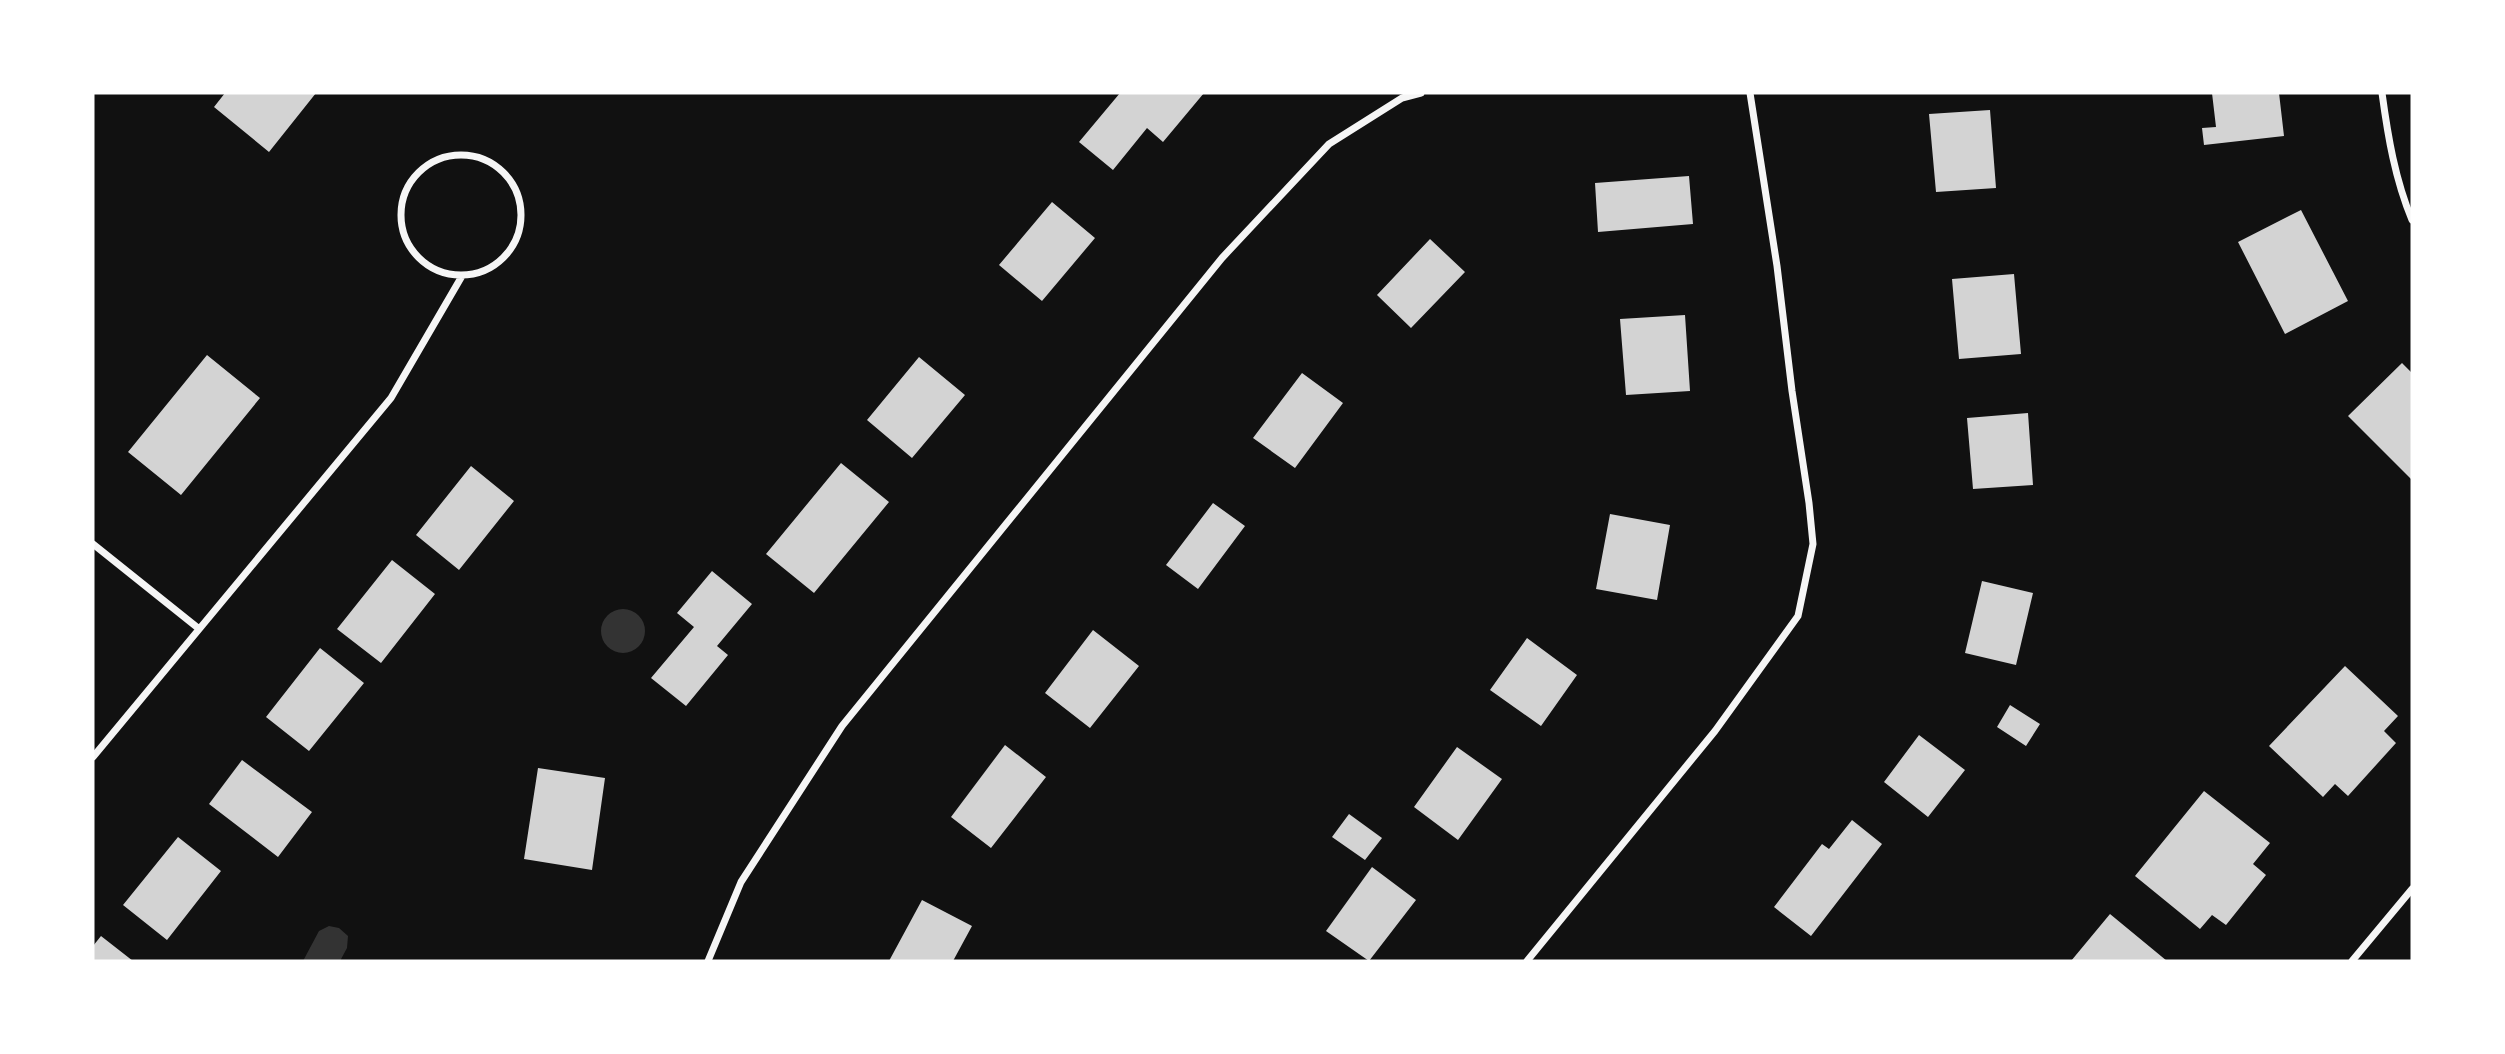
<svg xmlns="http://www.w3.org/2000/svg" width="2505" height="1054" font-family="Ubuntu,sans-serif">
<style>
.water{fill:#333}
.building{fill:#d3d3d3}
.lines{fill:none;stroke-linecap:round;stroke-linejoin:round}
.minor{stroke:#f5f5f5;stroke-width:7}
</style>
<rect width="100%" height="100%" fill="#111"/>
<!-- water -->
<path class="water" d="M601 631a22 22 0 1 1 44 0a22 22 0 1 1-44 0Z
M329 926 339 928 348 936 347 948 340 961H303L319 931Z"/>
<!-- building -->
<path class="building" d="M225 93H316L269 152 214 107Z
M1120 93H1204L1163 142 1147 128 1113 170 1079 142Z
M2212 93H2279L2284 136 2204 145 2202 128 2216 127Z
M1990 110 1996 188 1936 192 1929 114Z
M1689 176 1693 224 1598 232 1595 183Z
M1052 202 1095 238 1042 301 999 265Z
M2301 210 2348 301 2285 334 2238 242Z
M1430 239 1465 272 1411 328 1377 295Z
M2014 274 2021 354 1959 359 1952 279Z
M1685 315 1690 391 1626 395 1620 319Z
M207 355 260 398 181 495 128 452Z
M919 357 965 395 912 458 867 420Z
M2402 363 2412 373V480L2348 416Z
M1302 373 1343 403 1295 468 1253 438Z
M2028 413 2033 485 1973 489 1967 418Z
M841 463 889 502 814 593 766 554Z
M471 466 514 501 459 570 416 535Z
M1213 503 1245 526 1198 589 1166 565Z
M1610 514 1670 525 1657 600 1596 589Z
M392 560 435 594 381 663 337 629Z
M712 571 752 604 717 646 728 655 686 706 651 678 694 627 677 613Z
M1982 581 2033 593 2016 665 1965 653Z
M1093 630 1139 666 1090 728 1045 693Z
M1527 638 1577 675 1541 726 1490 690Z
M320 648 364 683 309 751 266 717Z
M2345 666 2398 716 2384 731 2396 743 2348 796 2335 784 2323 797 2269 746Z
M2010 705 2040 724 2026 746 1997 727Z
M1919 735 1965 770 1928 817 1884 782Z
M1005 745 1046 777 991 848 951 817Z
M1457 747 1502 779 1458 840 1414 807Z
M242 760 312 812 278 857 209 804Z
M538 768 605 778 592 870 524 859Z
M2204 791 2270 843 2253 864 2266 875 2226 925 2212 915 2200 929 2135 876Z
M1349 814 1382 838 1365 860 1332 837Z
M1852 820 1882 844 1811 936 1774 907 1822 844 1829 849Z
M178 837 221 871 167 940 123 905Z
M1372 867 1416 900 1369 961 1326 931Z
M922 900 972 926 953 961H889Z
M2110 914 2167 961H2071Z
M101 936 133 961H93V946Z"/>
<g class="lines">
<!-- minor -->
<path class="minor" d="M2382 93C2388 137 2395 179 2412 220
M401 215a60 60 0 1 1 120 0a60 60 0 1 1-120 0Z
M93 544 198 628
M93 757 391 398 462 276
M708 961 741 882 842 726 1222 258 1329 144 1402 98 1421 93
M1527 961 1715 731 1798 616 1813 544 1809 503 1792 391 1777 266 1750 93
M2352 961 2412 889"/>
</g>
<!-- border -->
<rect width="2505" height="1054" fill="none" stroke="#ffffff" stroke-width="189"/>
</svg>
